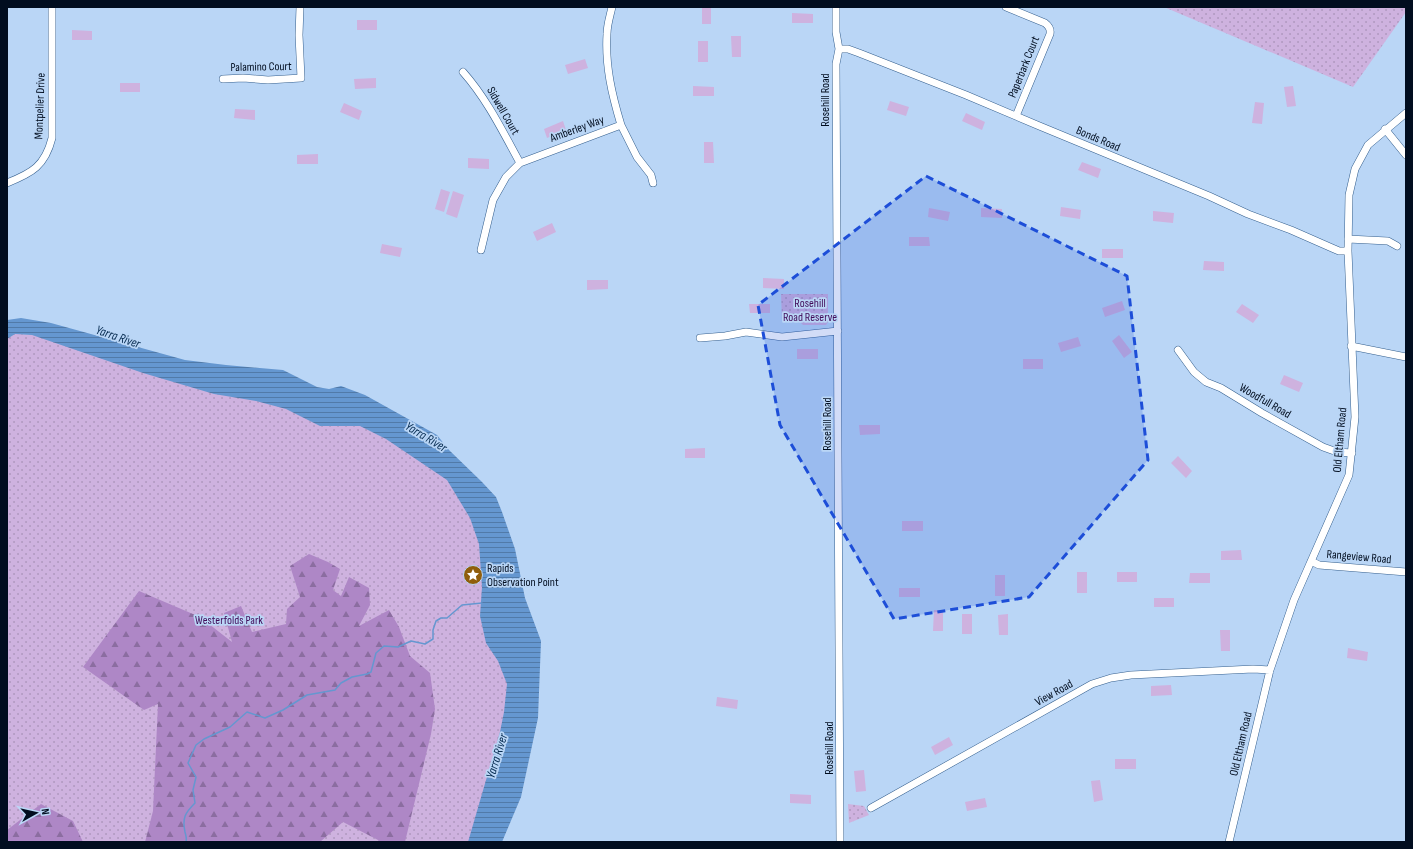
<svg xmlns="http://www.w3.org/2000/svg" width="1413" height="849" font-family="'Sofia Sans Condensed',sans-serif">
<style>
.grass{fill:url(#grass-dots)}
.forest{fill:url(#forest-firs)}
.pitch{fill:#ceb2df}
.water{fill:url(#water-rules)}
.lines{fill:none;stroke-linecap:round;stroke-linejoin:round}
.stream{stroke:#6597d0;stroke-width:1.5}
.minor-casing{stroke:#345f8e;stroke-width:8}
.minor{stroke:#fff;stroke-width:7}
.marked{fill:#1d4ed8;fill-opacity:0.2;stroke:#1d4ed8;stroke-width:3;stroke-dasharray:8 5;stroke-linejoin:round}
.labels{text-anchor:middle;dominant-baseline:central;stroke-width:3.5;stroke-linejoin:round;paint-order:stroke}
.street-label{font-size:12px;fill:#010d1f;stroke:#bad6f6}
.park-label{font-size:12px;fill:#410b59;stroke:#bad6f6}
.poi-label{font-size:12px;fill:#010d1f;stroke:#bad6f6;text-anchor:start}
.water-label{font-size:13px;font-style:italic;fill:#082d52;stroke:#bad6f6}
</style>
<defs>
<pattern id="grass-dots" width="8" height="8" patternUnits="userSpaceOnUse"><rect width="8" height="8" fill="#ceb2df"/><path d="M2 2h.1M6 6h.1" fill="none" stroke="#af98bf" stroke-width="1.8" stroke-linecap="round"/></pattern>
<pattern id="forest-firs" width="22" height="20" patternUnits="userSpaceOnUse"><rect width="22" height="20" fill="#ae87c6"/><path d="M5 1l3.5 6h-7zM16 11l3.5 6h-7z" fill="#8b6da0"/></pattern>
<pattern id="water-rules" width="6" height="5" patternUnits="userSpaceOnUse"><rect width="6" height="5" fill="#6597d0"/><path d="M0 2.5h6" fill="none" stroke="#517aa8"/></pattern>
</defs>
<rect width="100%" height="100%" fill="#bad6f6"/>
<!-- grass -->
<path class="grass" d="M1164 7H1406V12L1353 87Z
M781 294H828V322L826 325H803L799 321H782Z
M7 333 48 336 355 416 421 449 473 504 505 666 512 711 470 842H7Z
M848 804 864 806 869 815 849 823Z"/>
<!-- forest -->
<path class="forest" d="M309 554 328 562 340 569 333 590 341 596 349 577 369 588 370 605 359 626 389 610 399 627 410 656 430 673 435 709 431 734 405 842H379L378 840 343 822 320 842H145L153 811 158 704 144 710 83 667 139 591 200 617 232 642 224 613 241 606 252 632 286 624 287 609 300 597 290 566Z
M41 804 73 821 83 842H7V830Z"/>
<!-- pitch -->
<path class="pitch" d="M702 7H711V24H702Z
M792 13 813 14V23H792Z
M357 20H377V30H357Z
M72 30 92 31V40H72Z
M731 36H741V57H732Z
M698 41H708V62H698Z
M585 59 588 68 568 74 565 65Z
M376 78V88L355 89 354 79Z
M120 83H140V92H120Z
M693 86 714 87V96H693Z
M1293 86 1296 106 1287 107 1284 87Z
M890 101 909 107 906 116 887 110Z
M1255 102 1264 103 1262 124 1252 123Z
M344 103 362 111 359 120 340 112Z
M235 109 255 110V120L234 118Z
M966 113 985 122 982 130 962 121Z
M563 121 566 130 547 138 544 129Z
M704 142H713L714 163H704Z
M318 154V164H297V155Z
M468 158 489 159V169L468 168Z
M1082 162 1101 169 1098 178 1078 170Z
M441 189 450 192 444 212 435 209Z
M453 191 464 195 457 218 446 214Z
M1061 207 1081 210 1080 219 1060 216Z
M929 208 950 212 948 221 928 217Z
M981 208 1002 209V218L981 217Z
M1153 211 1174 213 1173 223 1153 221Z
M552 223 556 232 537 241 533 232Z
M909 237H929L930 246H909Z
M382 244 402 248 400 257 380 253Z
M1102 249H1123V258H1102Z
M1204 261 1224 262V271L1203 270Z
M763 278 784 279V289L763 288Z
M587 280H608V289L587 290Z
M1122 301 1125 310 1105 317 1102 308Z
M749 304H770V313H750Z
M1242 304 1259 315 1253 323 1236 312Z
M1119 335 1132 352 1124 358 1112 341Z
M1078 337 1081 346 1061 352 1058 343Z
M797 349H818V359H797Z
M1023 359H1043V369H1023Z
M1284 375 1303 383 1299 392 1280 384Z
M859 425H880V434L860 435Z
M705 448V458H685V449Z
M1178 456 1192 471 1186 478 1171 463Z
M902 521H923V531H902Z
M1241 550 1242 560H1221V551Z
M1077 572H1087V593H1077Z
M1117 572H1137V582H1117Z
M1190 573H1210V583H1189Z
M995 575H1005V596H995Z
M899 588H920V597H899Z
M1154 598H1174V607H1154Z
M934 610H943V631H933Z
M962 614H972V634H962Z
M1008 614V635H999L998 615Z
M1220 630H1230V651H1221Z
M1348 648 1368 652 1367 661 1347 658Z
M1171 685 1172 695 1151 696V686Z
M717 697 738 700 737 709 716 706Z
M949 737 953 745 935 755 931 747Z
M1115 759H1136V769H1115Z
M864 770 866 791 856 792 854 771Z
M1100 780 1103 800 1094 802 1091 781Z
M790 794 811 795V804L790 803Z
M985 798 987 807 967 811 965 802Z"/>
<!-- water -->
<path class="water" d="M21 318 51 323 185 360 226 365 283 370 317 387 329 389 341 386 365 395 437 435 449 450 482 482 496 497 502 512 515 549 525 598 541 641 538 718 521 797 502 842H468L500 732 504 712 507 684 498 661 486 643 480 616 482 587 479 544 470 518 447 480 386 439 360 426H320L286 409 256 401 214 394 143 373 32 335 15 334 7 339V320Z"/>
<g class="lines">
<!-- stream -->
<path class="stream" d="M186 842C187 838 186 836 185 832 182 818 185 813 195 803L193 790 196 777 188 763 196 745 204 739 230 727 247 712 265 718 283 710 307 695 335 690 341 683 352 677 367 674 371 672 376 653 384 646 398 647 411 641 425 644 433 639V630L436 621 441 618H447L462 605 482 603"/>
<!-- minor casing -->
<g class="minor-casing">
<path id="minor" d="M836 7V32L839 49 836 64 840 842
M1006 7 1045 23C1049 26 1051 29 1050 34L1016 116
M839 49H848L859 53 966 95 1037 125 1209 196 1248 214 1291 230 1332 248 1339 251H1348
M463 72C487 99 503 132 520 163
M223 79 243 78 268 80 301 78 299 35 300 7
M621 125 637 157 651 175 653 183
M1385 129 1406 155
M7 183C32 173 45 166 52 138V7
M1348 239 1388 241 1397 246
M481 250 493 200 506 177 520 163 621 125C612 95 605 66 607 34 607 25 610 16 612 7
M700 338 725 336 746 332 782 337 838 331
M1351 346 1406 357
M1178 350 1194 372 1206 382 1221 388 1262 413 1323 447 1337 452 1352 453
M1311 561 1319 565 1406 572
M871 808 1092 684 1111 678 1131 675 1253 669 1270 670
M1229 842 1270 670 1294 600 1349 475 1355 417 1348 251 1349 195 1355 169 1368 145 1406 113"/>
</g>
<!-- minor -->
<use href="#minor" class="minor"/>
</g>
<!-- marked area -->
<path class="marked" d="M926 176 1127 276 1148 460 1029 597 894 619 780 425 758 305Z"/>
<!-- icons -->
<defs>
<g id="sight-disc" transform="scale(1)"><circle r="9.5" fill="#905e0c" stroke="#bad6f6"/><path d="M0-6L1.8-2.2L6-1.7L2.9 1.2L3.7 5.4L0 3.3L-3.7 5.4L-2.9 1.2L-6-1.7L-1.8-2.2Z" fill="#fff"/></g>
</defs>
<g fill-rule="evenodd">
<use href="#sight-disc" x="473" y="575"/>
</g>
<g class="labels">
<!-- street labels -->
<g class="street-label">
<text transform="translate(261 67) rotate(-1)">Palamino Court</text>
<text transform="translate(1024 67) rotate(-68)">Paperbark Court</text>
<text transform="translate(825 100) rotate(-90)">Rosehill Road</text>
<text transform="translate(40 106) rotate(-88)">Montpelier Drive</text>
<text transform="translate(503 111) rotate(60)">Sidwell Court</text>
<text transform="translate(577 129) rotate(-20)">Amberley Way</text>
<text transform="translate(1098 139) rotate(23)">Bonds Road</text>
<text transform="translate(1265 401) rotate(30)">Woodfull Road</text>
<text transform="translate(827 424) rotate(-90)">Rosehill Road</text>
<text transform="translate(1340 440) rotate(-85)">Old Eltham Road</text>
<text transform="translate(1359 557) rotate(5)">Rangeview Road</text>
<text transform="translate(1054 693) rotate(-29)">View Road</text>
<text transform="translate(1241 744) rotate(-77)">Old Eltham Road</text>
<text transform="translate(829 748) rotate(-90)">Rosehill Road</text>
</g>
<!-- park labels -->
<g class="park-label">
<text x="810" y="303">Rosehill<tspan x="810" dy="14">Road Reserve</tspan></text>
<text x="229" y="620">Westerfolds Park</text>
</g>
<!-- poi labels -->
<g class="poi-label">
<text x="487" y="568">Rapids<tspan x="487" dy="14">Observation Point</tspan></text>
</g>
<!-- water labels -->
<g class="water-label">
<text transform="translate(118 337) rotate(19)">Yarra River</text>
<text transform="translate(426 437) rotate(31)">Yarra River</text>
<text transform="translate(497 756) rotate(-73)">Yarra River</text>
</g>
</g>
<!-- border -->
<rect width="1413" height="849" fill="none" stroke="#010d1f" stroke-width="16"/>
<!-- north arrow -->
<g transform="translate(36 813) rotate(82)" stroke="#bad6f6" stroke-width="3" paint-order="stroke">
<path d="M0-3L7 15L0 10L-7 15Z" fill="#010d1f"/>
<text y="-6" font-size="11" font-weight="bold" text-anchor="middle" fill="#010d1f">N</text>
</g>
</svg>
